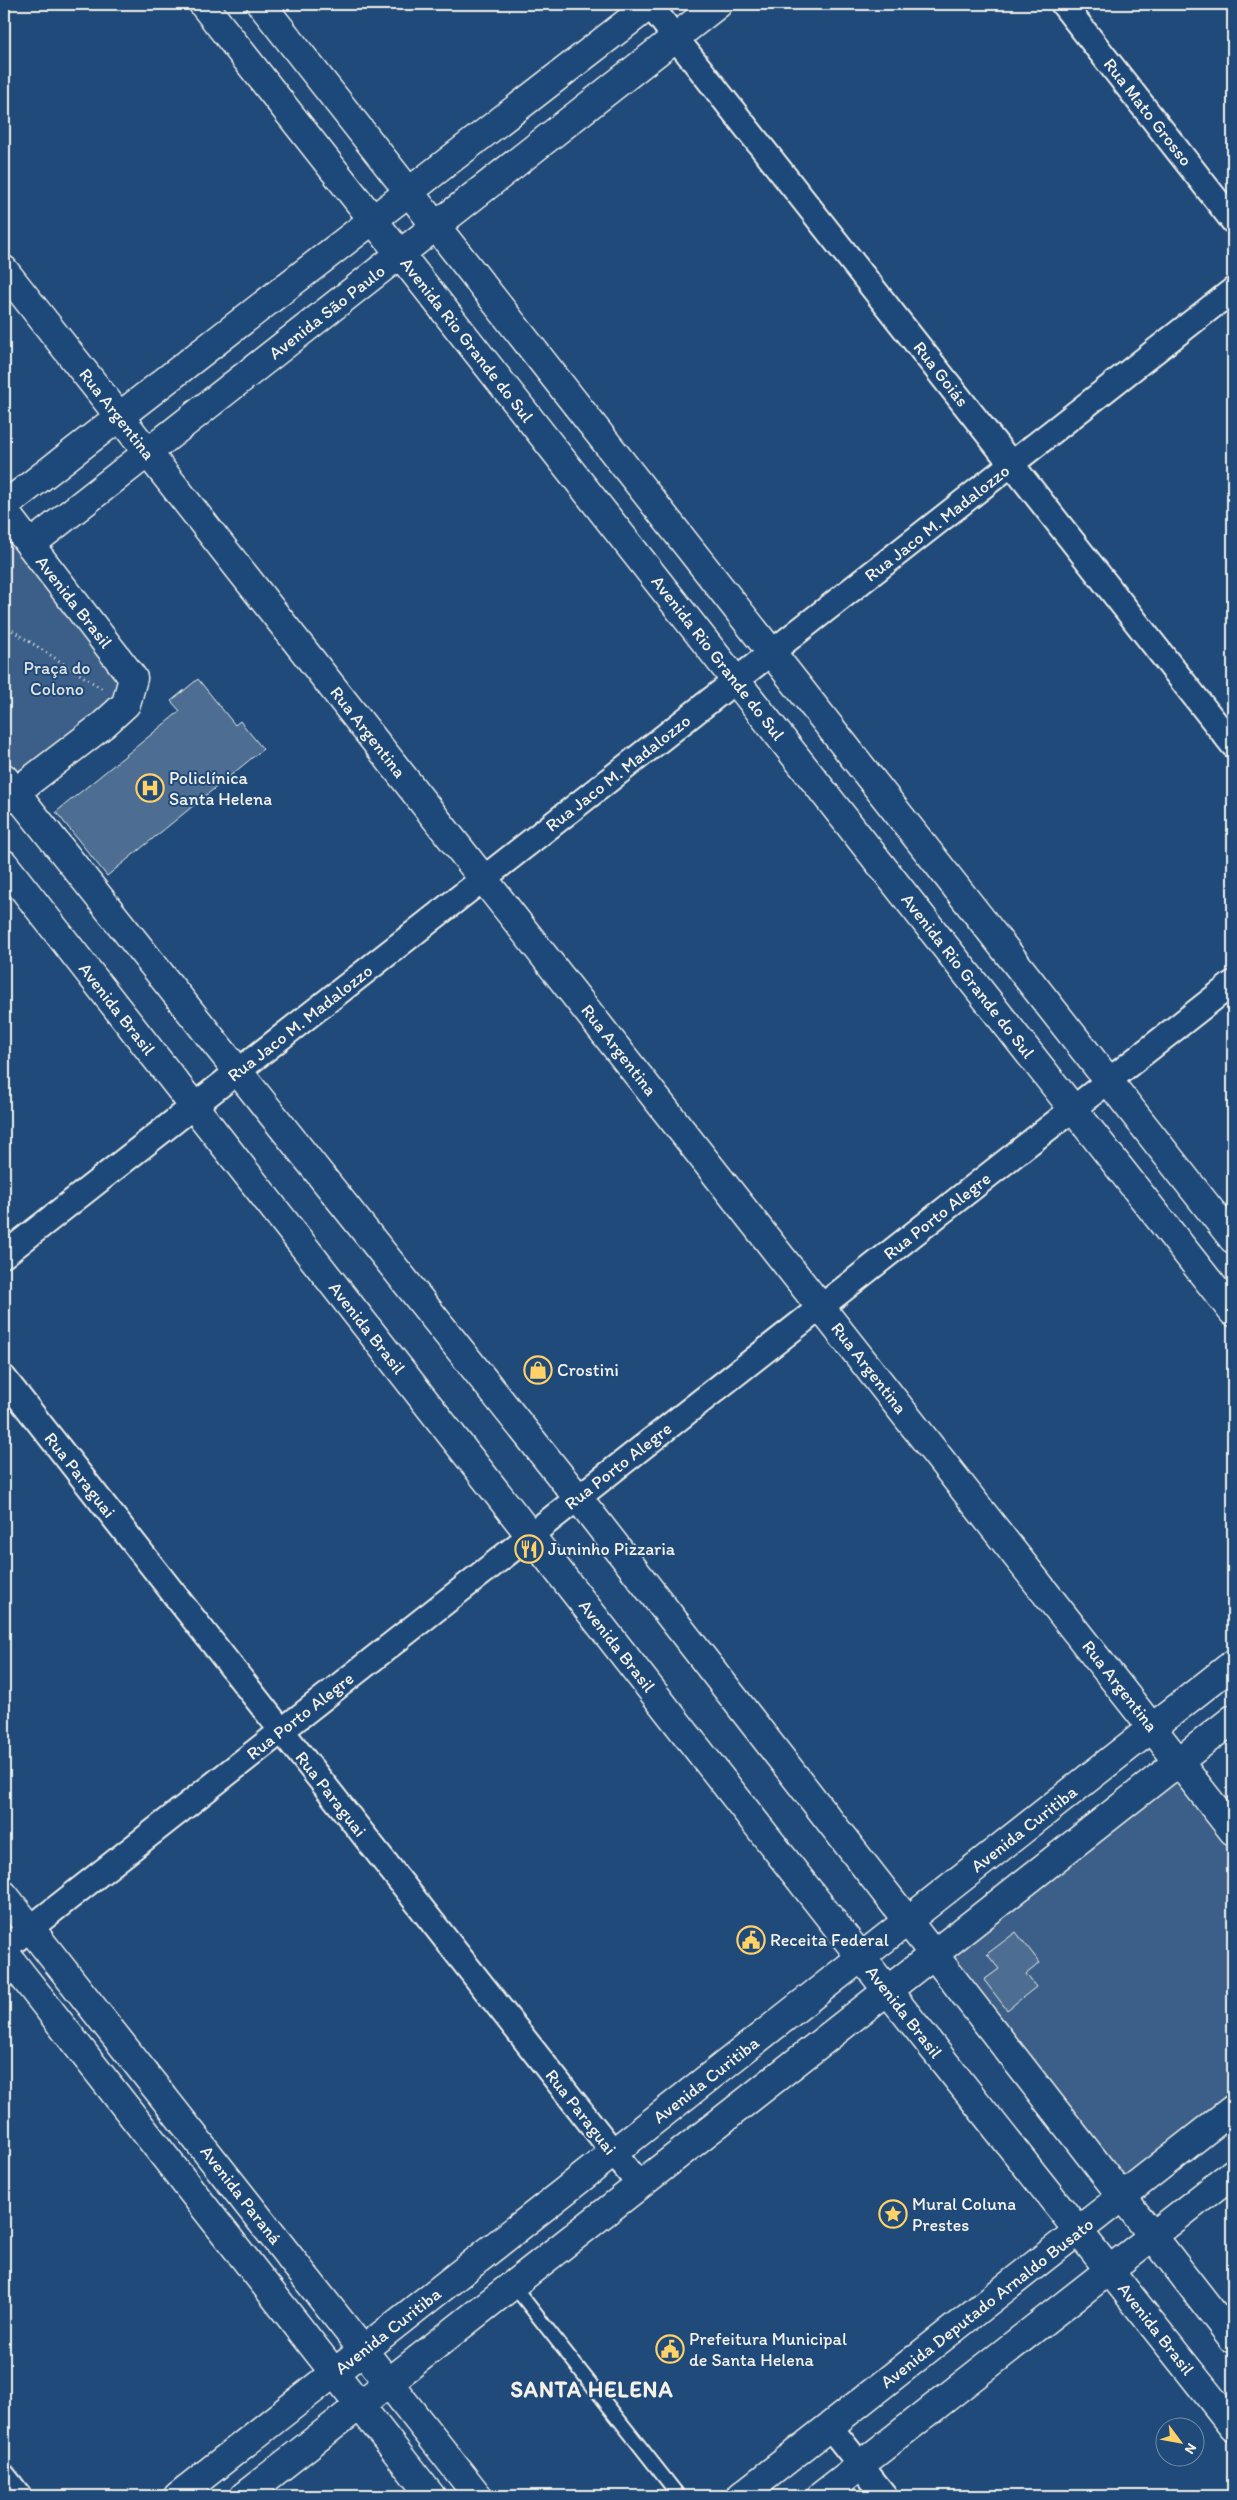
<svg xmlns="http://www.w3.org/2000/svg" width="1237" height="2500" font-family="Itim,sans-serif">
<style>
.green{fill:#3a5f88;stroke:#97a8b8}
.building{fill:#4d6e92;stroke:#f4f1e8}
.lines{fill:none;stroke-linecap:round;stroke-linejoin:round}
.lane-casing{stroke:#f4f1e8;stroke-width:16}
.street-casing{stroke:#f4f1e8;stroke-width:28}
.secondary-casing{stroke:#f4f1e8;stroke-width:31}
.path{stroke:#f4f1e8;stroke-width:3;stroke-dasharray:1 4;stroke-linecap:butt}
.lane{stroke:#1f4a7a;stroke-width:12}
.street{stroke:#1f4a7a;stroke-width:24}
.secondary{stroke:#1f4a7a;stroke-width:28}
.labels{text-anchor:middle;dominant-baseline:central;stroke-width:4;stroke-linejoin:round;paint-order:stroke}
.street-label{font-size:18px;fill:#f4f1e8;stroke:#1f4a7a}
.park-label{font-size:18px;fill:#e1e2de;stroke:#1f4a7a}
.poi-label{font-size:18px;fill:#f4f1e8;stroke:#1f4a7a;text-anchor:start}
.district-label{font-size:22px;font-weight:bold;letter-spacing:1px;fill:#f4f1e8;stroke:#1f4a7a}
</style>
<rect width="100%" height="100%" fill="#1f4a7a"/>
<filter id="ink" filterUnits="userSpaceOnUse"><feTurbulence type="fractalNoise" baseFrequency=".02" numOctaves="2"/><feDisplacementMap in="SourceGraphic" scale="10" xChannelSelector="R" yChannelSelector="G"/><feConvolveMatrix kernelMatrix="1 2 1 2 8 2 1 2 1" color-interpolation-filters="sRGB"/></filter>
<g filter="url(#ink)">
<!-- green -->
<path class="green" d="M4 523 122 677 120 695 16 782 4 766Z
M1178 1772 1233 1842V2096L1120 2183 941 1957Z"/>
<!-- building -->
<path class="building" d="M198 679 235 725 240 721 263 749 107 876 56 812 180 711 171 701Z
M1016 1932 1040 1963 1026 1974 1036 1987 1007 2010 984 1980 999 1969 987 1954Z"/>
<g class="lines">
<!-- lane casing -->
<g class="lane-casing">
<path id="lane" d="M513 2285 679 2496"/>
</g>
<!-- street casing -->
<g class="street-casing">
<path id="street" d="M649 4 1233 745
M1063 4 1233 221
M4 1255 1233 290
M4 1378 640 2186
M4 1949 1233 983
M830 2427 885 2496
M4 2477 19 2496"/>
</g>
<!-- secondary casing -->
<g class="secondary-casing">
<path id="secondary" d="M203 4 1233 1312
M261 4 1233 1239
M4 270 1233 1831
M4 506 651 4
M4 511 133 678 126 704 103 725 4 801
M30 545 718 4
M4 778 590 1513 1233 2339
M4 864 849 1942 1233 2426
M4 1895 478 2496
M4 1952 431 2496
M178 2496 1233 1664
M244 2496 1233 1719
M741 2496 1233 2109
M821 2496 1233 2173"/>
</g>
<!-- path -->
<path class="path" d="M4 625 104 690"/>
<!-- lane -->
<use href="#lane" class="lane"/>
<!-- street -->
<use href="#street" class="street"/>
<!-- secondary -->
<use href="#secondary" class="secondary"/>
</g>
</g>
<!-- icons -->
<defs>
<g id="hospital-ring" transform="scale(1.4375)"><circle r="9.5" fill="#1f4a7a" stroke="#ffd166" stroke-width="1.5"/><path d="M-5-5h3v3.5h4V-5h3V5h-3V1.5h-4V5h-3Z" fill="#ffd166"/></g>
<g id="shop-ring" transform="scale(1.4375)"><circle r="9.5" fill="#1f4a7a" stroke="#ffd166" stroke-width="1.5"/><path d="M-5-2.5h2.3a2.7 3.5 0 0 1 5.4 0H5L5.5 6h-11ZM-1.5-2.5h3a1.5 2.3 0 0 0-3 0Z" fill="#ffd166"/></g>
<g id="restaurant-ring" transform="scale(1.4375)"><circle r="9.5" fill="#1f4a7a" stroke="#ffd166" stroke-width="1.5"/><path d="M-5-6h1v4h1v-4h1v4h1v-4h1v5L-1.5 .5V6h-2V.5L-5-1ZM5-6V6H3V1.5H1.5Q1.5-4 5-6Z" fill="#ffd166"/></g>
<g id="civic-ring" transform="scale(1.4375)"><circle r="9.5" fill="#1f4a7a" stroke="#ffd166" stroke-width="1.5"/><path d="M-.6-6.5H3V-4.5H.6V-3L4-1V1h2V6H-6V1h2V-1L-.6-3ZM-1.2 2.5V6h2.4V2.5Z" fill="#ffd166"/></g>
<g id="sight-ring" transform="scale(1.4375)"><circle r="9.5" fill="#1f4a7a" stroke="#ffd166" stroke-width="1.5"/><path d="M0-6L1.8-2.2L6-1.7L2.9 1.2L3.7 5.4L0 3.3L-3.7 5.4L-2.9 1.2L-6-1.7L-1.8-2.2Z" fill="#ffd166"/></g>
</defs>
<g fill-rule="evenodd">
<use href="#hospital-ring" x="150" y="788"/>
<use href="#shop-ring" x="538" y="1370"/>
<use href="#restaurant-ring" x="529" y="1549"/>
<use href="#civic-ring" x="751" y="1940"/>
<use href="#sight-ring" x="893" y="2214"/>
<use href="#civic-ring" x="670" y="2349"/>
</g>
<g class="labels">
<!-- street labels -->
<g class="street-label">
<text transform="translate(1148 112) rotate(52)">Rua Mato Grosso</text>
<text transform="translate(327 312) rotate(-38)">Avenida São Paulo</text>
<text transform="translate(467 340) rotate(52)">Avenida Rio Grande do Sul</text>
<text transform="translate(941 374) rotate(52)">Rua Goiás</text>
<text transform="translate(117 414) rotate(52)">Rua Argentina</text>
<text transform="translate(937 523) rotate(-38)">Rua Jaco M. Madalozzo</text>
<text transform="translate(74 602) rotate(52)">Avenida Brasil</text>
<text transform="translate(718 658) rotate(52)">Avenida Rio Grande do Sul</text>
<text transform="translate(368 732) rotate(52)">Rua Argentina</text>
<text transform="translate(618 773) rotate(-38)">Rua Jaco M. Madalozzo</text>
<text transform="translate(968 976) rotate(52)">Avenida Rio Grande do Sul</text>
<text transform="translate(117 1009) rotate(52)">Avenida Brasil</text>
<text transform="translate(300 1023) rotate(-38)">Rua Jaco M. Madalozzo</text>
<text transform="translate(619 1050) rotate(52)">Rua Argentina</text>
<text transform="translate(937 1216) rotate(-38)">Rua Porto Alegre</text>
<text transform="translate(367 1328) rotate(52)">Avenida Brasil</text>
<text transform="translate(869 1368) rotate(52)">Rua Argentina</text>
<text transform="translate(618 1466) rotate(-38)">Rua Porto Alegre</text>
<text transform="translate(80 1475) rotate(52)">Rua Paraguai</text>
<text transform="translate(617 1646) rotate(52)">Avenida Brasil</text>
<text transform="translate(1120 1686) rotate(52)">Rua Argentina</text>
<text transform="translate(300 1716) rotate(-38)">Rua Porto Alegre</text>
<text transform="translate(331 1794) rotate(52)">Rua Paraguai</text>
<text transform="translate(1024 1829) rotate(-38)">Avenida Curitiba</text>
<text transform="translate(904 2012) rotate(52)">Avenida Brasil</text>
<text transform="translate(706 2080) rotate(-38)">Avenida Curitiba</text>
<text transform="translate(581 2112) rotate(52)">Rua Paraguai</text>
<text transform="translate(241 2195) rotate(52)">Avenida Paraná</text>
<text transform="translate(987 2303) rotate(-38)">Avenida Deputado Arnaldo Busato</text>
<text transform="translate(1156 2329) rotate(52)">Avenida Brasil</text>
<text transform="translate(388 2331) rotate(-38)">Avenida Curitiba</text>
</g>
<!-- park labels -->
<g class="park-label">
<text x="57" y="668">Praça do<tspan x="57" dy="21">Colono</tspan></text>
</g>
<!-- poi labels -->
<g class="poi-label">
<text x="169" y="778">Policlínica<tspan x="169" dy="21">Santa Helena</tspan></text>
<text x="557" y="1370">Crostini</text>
<text x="548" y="1549">Juninho Pizzaria</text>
<text x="770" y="1940">Receita Federal</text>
<text x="912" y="2204">Mural Coluna<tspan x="912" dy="21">Prestes</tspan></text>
<text x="689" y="2339">Prefeitura Municipal<tspan x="689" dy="21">de Santa Helena</tspan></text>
</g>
<!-- district labels -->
<g class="district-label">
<text x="592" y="2389">SANTA HELENA</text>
</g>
</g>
<!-- margin -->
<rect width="1237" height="2500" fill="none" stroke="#1f4a7a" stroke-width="20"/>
<rect x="10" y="10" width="1217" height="2480" fill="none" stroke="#f4f1e8" stroke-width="2" filter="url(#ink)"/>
<!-- north arrow -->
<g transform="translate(1180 2442) rotate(122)"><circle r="24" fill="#1f4a7a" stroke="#748da6"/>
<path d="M0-4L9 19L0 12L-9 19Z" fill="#ffd166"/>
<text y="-8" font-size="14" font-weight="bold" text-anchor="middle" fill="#f4f1e8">N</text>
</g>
</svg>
